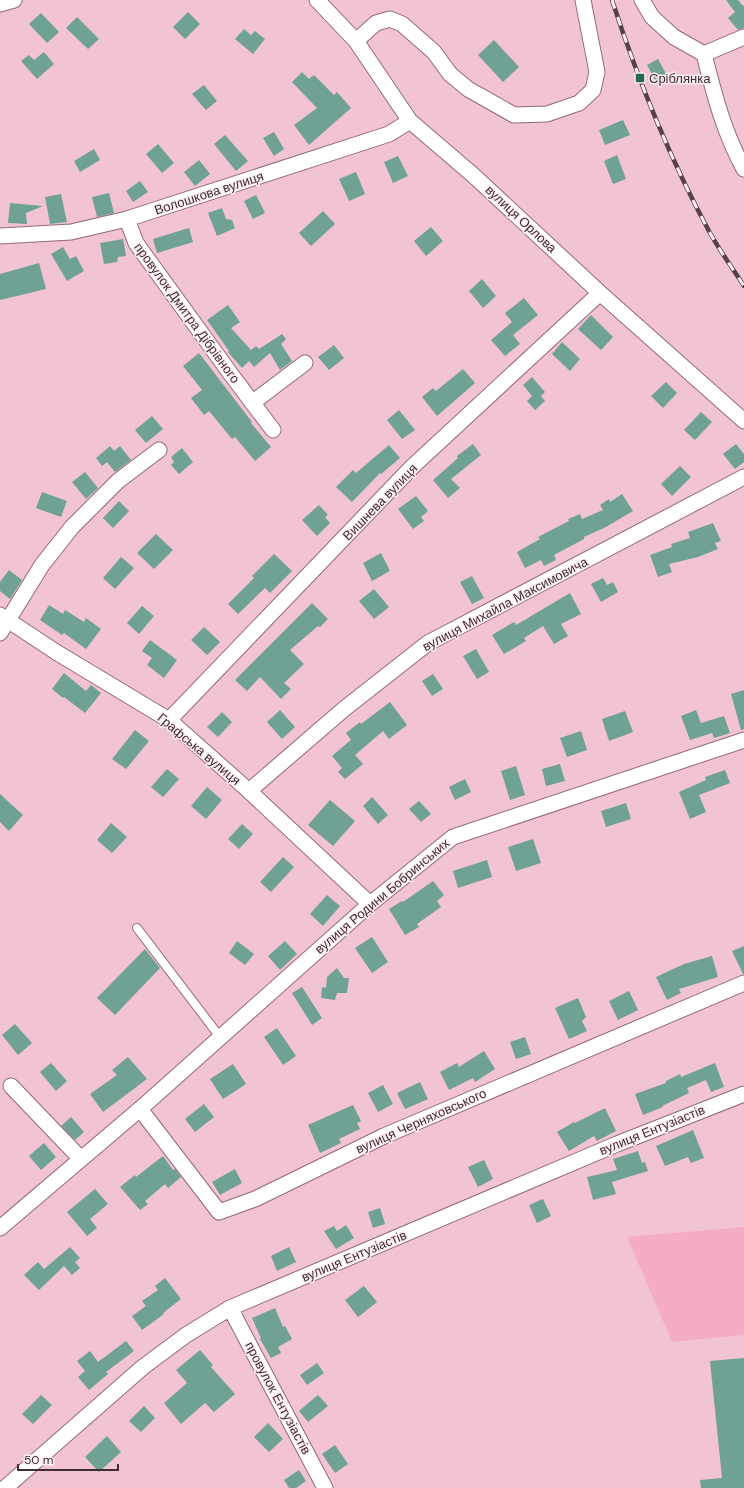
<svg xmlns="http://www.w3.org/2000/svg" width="744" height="1488" font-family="'DM Sans',sans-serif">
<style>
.green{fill:#f5acc6}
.building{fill:#6fa194}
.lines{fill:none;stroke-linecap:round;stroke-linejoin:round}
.lane-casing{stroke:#936978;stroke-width:10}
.street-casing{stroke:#936978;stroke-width:17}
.lane{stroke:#fff;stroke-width:8}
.street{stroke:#fff;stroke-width:15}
.rail-casing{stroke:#574149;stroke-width:4.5}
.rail{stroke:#fdeef3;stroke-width:3;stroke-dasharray:9;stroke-linecap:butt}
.poi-dot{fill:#26695a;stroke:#fdeef3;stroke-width:1.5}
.labels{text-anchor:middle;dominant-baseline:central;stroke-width:3;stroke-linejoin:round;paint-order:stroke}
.poi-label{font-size:13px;fill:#3f2d34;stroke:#fdeef3;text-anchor:start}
.street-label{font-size:13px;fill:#3f2d34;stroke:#fdeef3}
</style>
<rect width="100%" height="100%" fill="#f2c3d3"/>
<!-- green -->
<path class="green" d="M744 1227V1335L672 1342 627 1237Z"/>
<!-- building -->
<path class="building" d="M726 0H738L743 6 744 5V28L738 30 728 18 735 12Z
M188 12 200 24 185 39 173 27Z
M41 13 59 32 47 43 29 24Z
M77 17 99 39 88 49 66 28Z
M244 29 251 35 255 31 265 39 253 54 235 39Z
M494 40 519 67 503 82 478 55Z
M44 52 54 64 37 79 21 61 29 55 34 60Z
M658 59 669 79 658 85 647 65Z
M302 72 309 79 314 75 334 95 337 92 351 108 309 145 294 125 317 108 292 82Z
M204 85 217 101 206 110 192 94Z
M623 120 630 135 605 145 599 130Z
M274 132 284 149 274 156 263 138Z
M225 135 248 161 236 171 214 144Z
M158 144 174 163 162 173 146 154Z
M94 149 100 160 80 172 74 161Z
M617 155 626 179 613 184 604 161Z
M398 156 408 176 393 183 384 162Z
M199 160 210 174 195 186 184 172Z
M356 172 365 194 349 201 339 179Z
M140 181 148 192 133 202 126 191Z
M109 193 114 213 97 217 92 197Z
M61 194 67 222 50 224 45 197Z
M256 195 265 213 253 219 244 201Z
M10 203 43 206 26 213 27 224 8 223Z
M222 208 226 219 232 220 235 228 217 236 208 213Z
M323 211 335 224 311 246 299 233Z
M431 227 443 241 426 256 414 241Z
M189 228 193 242 157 253 153 239Z
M123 239 126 256 118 257 117 262 104 264 100 243Z
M63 247 70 259 76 256 84 271 67 281 51 254Z
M39 263 46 289 0 300V274Z
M482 279 496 296 483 308 469 291Z
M524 298 538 315 513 335 520 344 505 356 491 340 512 322 505 313Z
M228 305 240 322 231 328 251 350 256 346 259 349 282 334 286 339 281 344 292 361 280 370 270 353 254 367 249 361 242 368 228 352 229 351 207 320Z
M591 315 613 337 601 350 578 329Z
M562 342 580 359 570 371 552 354Z
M334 345 344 358 329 370 318 357Z
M199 353 252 422 251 423 271 447 255 461 235 437 232 439 209 411 204 415 191 398 202 390 183 366Z
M463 369 475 383 437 416 422 397 433 388 436 391Z
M532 377 545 392 541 396 545 401 535 410 527 401 532 396 523 385Z
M666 382 677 393 663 408 651 396Z
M399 410 415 430 402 439 387 420Z
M701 412 712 422 695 440 684 430Z
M152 416 163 429 146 443 135 430Z
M473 444 481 455 451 479 460 488 448 498 433 480 458 458 457 456Z
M736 444 744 454V462L735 469 723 454Z
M389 445 400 458 381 474 380 473 352 502 336 487 353 470 356 473Z
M110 446 114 451 120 446 131 460 115 472 107 462 102 466 96 458Z
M182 448 193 462 179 474 171 465 174 462 171 457Z
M680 466 691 477 672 496 661 484Z
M85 472 98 488 86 499 72 482Z
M42 492 67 501 61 517 36 508Z
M622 494 633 511 606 527 584 537V539L554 555 556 560 544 566 541 560 525 568 517 552 540 539 538 537 569 521 568 519 580 514 582 519 603 510 600 505 609 499 610 502Z
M416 496 428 511 421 517 424 521 413 529 398 509Z
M119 501 129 511 113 528 103 518Z
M319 505 328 515 325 517 330 523 317 536 302 520Z
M713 523 721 541 715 543 718 549 698 557 669 564 672 572 658 577 650 555 672 547 671 544 690 538 688 532Z
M156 534 173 550 154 569 137 553Z
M381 553 390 571 372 581 363 563Z
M274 554 292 571 270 593 265 588 238 614 228 604 254 578 252 576Z
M121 557 134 568 115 589 103 578Z
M9 570 22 580 10 599 0 591V582Z
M472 576 484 598 472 604 460 582Z
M603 578 607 585 613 582 618 592 601 602 591 584Z
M374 589 389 607 374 619 359 601Z
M570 593 581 614 561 624 568 636 554 644 543 626 524 638 526 641 504 654 492 635 514 622 516 625Z
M312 603 328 619 320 627 318 626 290 650 304 664 284 683 291 689 281 699 260 677 247 691 235 680Z
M49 605 63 614 65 610 84 622 86 618 101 629 86 649 64 633 62 635 40 620Z
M142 606 154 616 139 634 127 623Z
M204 627 220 642 207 655 191 640Z
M150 640 177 660 164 678 147 665 152 658 142 651Z
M476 649 489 672 477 679 463 656Z
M64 673 86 691 91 685 101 693 85 713 64 697 63 698 52 689Z
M433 674 443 689 432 696 422 681Z
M744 690V729L741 730 731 694Z
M390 702 407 725 389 739 383 731 355 755 363 764 345 779 338 772 342 768 332 756 351 740 346 733 360 722 361 724Z
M280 710 295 727 282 739 267 722Z
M696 710 701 723 724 716 730 733 714 738 712 733 690 740 681 716Z
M625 711 633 732 609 741 602 719Z
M222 712 232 722 218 737 207 727Z
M135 730 149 741 126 769 112 759Z
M581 731 587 750 567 757 560 738Z
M560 764 565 781 546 786 542 769Z
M516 766 525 795 510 800 501 771Z
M167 769 179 779 163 797 151 787Z
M725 770 730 783 699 795 706 812 690 819 679 792 706 780 705 777Z
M465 779 471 792 455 800 449 787Z
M207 787 222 800 206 819 191 806Z
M0 794 23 815 9 831 0 822Z
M372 797 388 815 378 824 363 806Z
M330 800 355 821 333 846 308 825Z
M419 801 431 814 421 822 409 809Z
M626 803 631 819 606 827 601 811Z
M111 823 127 837 112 853 97 840Z
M242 824 253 834 239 849 228 839Z
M533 839 541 863 516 871 508 847Z
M283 857 294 867 271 892 260 882Z
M487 860 492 877 458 888 453 871Z
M433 881 444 895 437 901 441 907 417 924 419 927 405 935 389 909 402 901 403 902Z
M327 895 340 906 323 926 310 914Z
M372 937 388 962 372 973 355 948Z
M237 941 254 954 245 965 229 953Z
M285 941 297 954 280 970 268 956Z
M744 946V974H743L732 951Z
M145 949 160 968 115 1015 97 998Z
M712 956 718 977 679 989 681 993 667 1000 656 977 684 964Z
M337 968 344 978H349L347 993H337L335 1000 321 998 322 987 326 988 327 977Z
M302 987 322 1018 312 1025 292 993Z
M629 991 638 1010 618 1020 609 1001Z
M578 998 586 1017 582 1021 587 1031 569 1039 555 1008Z
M15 1024 32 1043 18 1055 2 1035Z
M277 1028 296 1056 283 1065 264 1037Z
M525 1037 531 1054 516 1059 510 1042Z
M484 1051 495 1069 475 1082 473 1078 449 1090 440 1072 457 1063 459 1067Z
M128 1057 147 1079 103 1112 90 1094 117 1075 112 1070Z
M51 1063 67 1081 56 1091 40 1072Z
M715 1063 724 1087 711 1092 706 1080 687 1088 689 1093 662 1106 663 1107 643 1115 635 1094 666 1083V1081L680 1074 681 1077Z
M233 1064 246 1084 223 1099 210 1079Z
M420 1082 428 1099 405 1109 397 1093Z
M383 1085 393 1104 378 1112 368 1093Z
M204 1104 214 1117 195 1132 185 1119Z
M353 1105 361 1121 357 1123 360 1129 339 1139 341 1143 320 1153 308 1125Z
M605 1108 616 1131 597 1141 594 1136 569 1151 557 1132 574 1122 575 1123Z
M71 1117 84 1132 75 1140 61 1126Z
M693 1130 704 1158 691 1163 688 1157 665 1166 656 1146Z
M44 1143 56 1157 41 1170 29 1156Z
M638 1151 642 1163 645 1162 648 1171 612 1182 616 1194 593 1200 587 1177 617 1170 613 1159Z
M163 1156 173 1170 175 1169 181 1177 168 1188 165 1184 145 1201 148 1204 140 1210 120 1187 135 1175 136 1177Z
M484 1160 493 1179 478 1187 468 1167Z
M235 1169 242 1183 220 1195 212 1182Z
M95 1189 108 1204 90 1219 97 1228 87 1236 67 1212Z
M543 1199 551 1216 537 1223 529 1205Z
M380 1208 385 1224 373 1228 368 1212Z
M346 1225 354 1238 336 1249 324 1231 334 1226 337 1231Z
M70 1247 80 1258 75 1262 80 1268 72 1275 64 1266 39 1290 24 1275 38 1262 44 1269Z
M289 1247 296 1262 277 1271 271 1256Z
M165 1278 181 1299 163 1313 164 1314 142 1330 132 1316 146 1306 142 1301 158 1290 155 1286Z
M364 1286 377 1302 358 1317 345 1300Z
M275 1308 283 1327 285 1326 292 1339 278 1347 281 1353 271 1358 260 1339 261 1338 252 1318Z
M126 1341 134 1351 106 1372 108 1374 89 1390 78 1377 85 1371 77 1361 90 1351 98 1362Z
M200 1350 213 1365 211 1367 235 1394 214 1412 205 1403 181 1424 164 1403 187 1383 176 1370Z
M744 1358V1488H701L700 1480 722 1478 710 1361Z
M317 1363 324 1373 307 1385 300 1375Z
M41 1395 52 1405 33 1424 22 1414Z
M318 1395 328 1406 308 1422 299 1411Z
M144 1406 155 1418 141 1432 129 1421Z
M268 1423 283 1439 269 1452 254 1437Z
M107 1436 121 1452 99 1472 85 1457Z
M335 1445 348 1464 335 1473 322 1454Z
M299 1470 306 1481 296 1488H289L284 1480Z"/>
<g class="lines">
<!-- lane casing -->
<g class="lane-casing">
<path id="lane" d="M137 928 220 1037"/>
</g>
<!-- street casing -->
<g class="street-casing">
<path id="street" d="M317 0 356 41 410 121 473 175 600 293 744 421
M642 0 652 17 674 37 704 54C714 94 724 133 744 169
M0 4 14 0
M356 41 376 23 390 19 402 24 434 52 450 74 468 89 514 115 547 114 579 103 593 90 597 72 583 0
M704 54 744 37
M127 219 136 243 230 373 273 430
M0 236 71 232 127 219 389 134 410 121
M252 403 305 363
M0 615 56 652 169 720 249 791 370 904
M0 633 42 565 72 527 118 481 159 450
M169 720 412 467 600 293
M249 791 344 709 428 643 744 477
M11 1086 81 1159
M140 1109 219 1212 255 1199 384 1136 744 983
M0 1228 140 1109 370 904 453 837 744 740
M230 1308 325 1488
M5 1488 143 1367 186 1335 230 1308 617 1144 744 1094"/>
</g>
<!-- lane -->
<use href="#lane" class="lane"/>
<!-- street -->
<use href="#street" class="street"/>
<!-- rail casing -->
<g class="rail-casing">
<path id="rail" d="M612 0C638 80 670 159 710 233 720 251 733 269 744 286"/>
</g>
<!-- rail -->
<use href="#rail" class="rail"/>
</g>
<!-- markers -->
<rect class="poi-dot" x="635" y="73" width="10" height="10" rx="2"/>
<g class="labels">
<!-- poi labels -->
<g class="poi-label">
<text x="649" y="78">Сріблянка</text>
</g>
<!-- street labels -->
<g class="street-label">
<text transform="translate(209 193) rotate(-18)">Волошкова вулиця</text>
<text transform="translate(521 219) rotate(43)">вулиця Орлова</text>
<text transform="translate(187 313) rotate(54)">провулок Дмитра Дібрівного</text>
<text transform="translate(380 502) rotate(-46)">Вишнева вулиця</text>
<text transform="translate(505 604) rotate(-28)">вулиця Михайла Максимовича</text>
<text transform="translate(199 749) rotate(40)">Графська вулиця</text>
<text transform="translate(382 896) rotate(-40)">вулиця Родини Бобринських</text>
<text transform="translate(421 1121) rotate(-24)">вулиця Черняховського</text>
<text transform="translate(652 1130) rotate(-22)">вулиця Ентузіастів</text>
<text transform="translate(354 1256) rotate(-23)">вулиця Ентузіастів</text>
<text transform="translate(278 1398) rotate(62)">провулок Ентузіастів</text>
</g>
</g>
<!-- scale -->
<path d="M18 1464v6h100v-6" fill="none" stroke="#3f2d34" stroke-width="2"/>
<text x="24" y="1464" font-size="12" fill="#3f2d34" stroke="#fdeef3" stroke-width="3" paint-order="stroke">50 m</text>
</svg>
